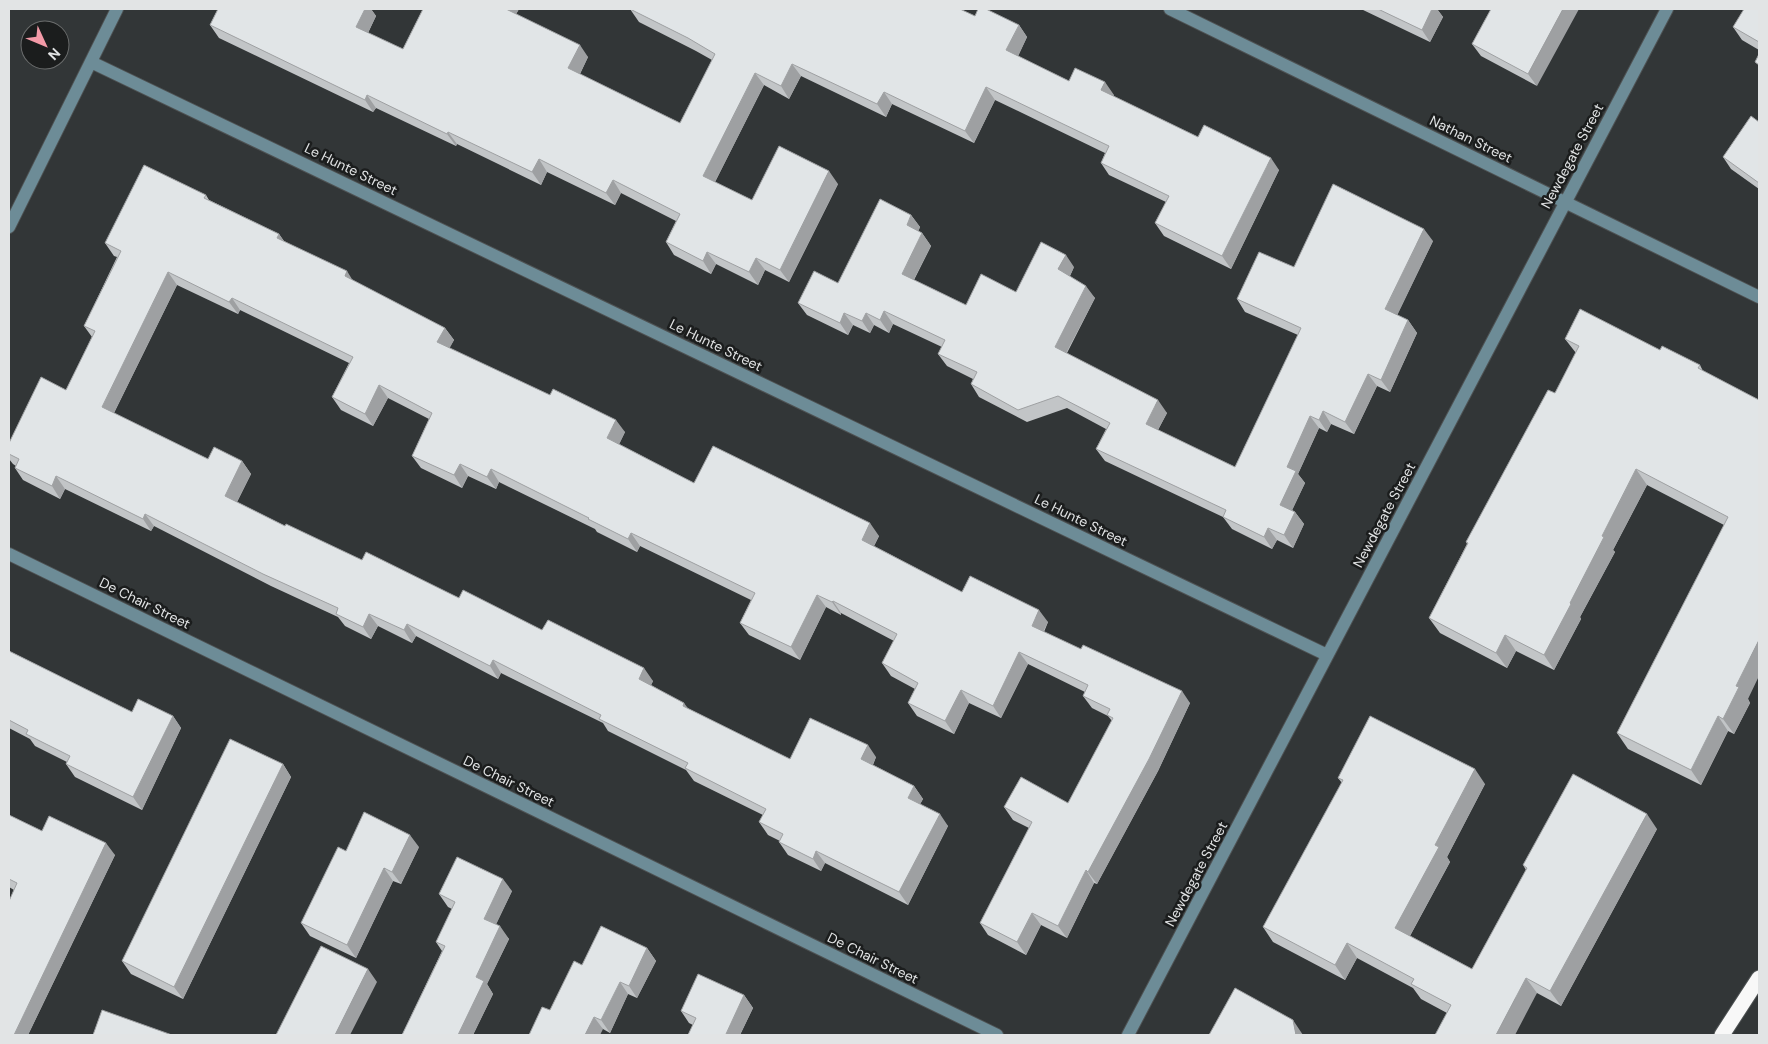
<svg xmlns="http://www.w3.org/2000/svg" width="1768" height="1044" font-family="'DM Sans',sans-serif">
<style>
.lines{fill:none;stroke-linecap:round;stroke-linejoin:round}
.minor-casing{stroke:#4e5253;stroke-width:14}
.highway-casing{stroke:#4e5253;stroke-width:17}
.minor{stroke:#6d8c97;stroke-width:12}
.highway{stroke:#f8f8f8;stroke-width:15}
.wall{fill:#c2c5c7}
.shaded-wall{fill:#9ea0a2}
.building{fill:#e1e5e7;stroke:#9ea0a2}
.labels{text-anchor:middle;dominant-baseline:central;stroke-width:5;stroke-linejoin:round;paint-order:stroke}
.street-label{font-size:14px;fill:#e2e4e5;stroke:#1b1d1d}
</style>
<rect width="100%" height="100%" fill="#323637"/>
<g class="lines">
<!-- minor casing -->
<g class="minor-casing">
<path id="minor" d="M1170 9 1759 297
M91 62 1327 655
M9 227 117 9
M9 554 997 1035
M1128 1035 1667 9"/>
</g>
<!-- highway casing -->
<g class="highway-casing">
<path id="highway" d="M1722 1035 1759 978"/>
</g>
<!-- minor -->
<use href="#minor" class="minor"/>
<!-- highway -->
<use href="#highway" class="highway"/>
</g>
<!-- wall -->
<path class="wall" d="M218 9H371L376 16 368 33 403 49 423 9H519L516 14 588 57 580 74 680 123 712 60 696 51 639 22 630 9 975 16 1019 25 1027 37 1018 56 1069 81 1114 95 1113 96 1198 137 1279 170 1231 269 1164 236 1155 223 1166 202 1109 175 1101 163 1105 153 995 100 974 143 892 104 886 117 801 76 789 99 764 85 715 182 752 200 838 184 789 282 765 270 758 285 716 264 711 274 674 255 666 242 676 221 621 193 615 205 547 172 541 185 457 144 456 146 376 108 373 112 219 38 210 25Z
M1361 9H1437L1443 17 1430 42Z
M1491 9 1537 86 1481 56 1472 44Z
M1759 9V50L1742 40 1733 27Z
M1759 122V189L1731 169 1723 157Z
M206 195 209 200 279 234 284 241 352 280 445 328 454 340 449 348 625 432 619 444 694 483 879 536 874 546 962 592 1048 622 1044 632 1190 703 1158 771 1097 884 1094 883 1067 938 1041 925 1026 955 988 935 980 923 1029 828 1013 820 1004 807 1068 803 1112 721 1108 716 1092 708 1083 696 1085 692 1028 664 1001 718 969 703 954 734 917 716 908 703 915 689 891 676 882 663 894 641 841 613V615L826 607 800 660 749 635 740 623 751 600 640 546 637 552 597 532 595 529 499 482 496 489 468 476 462 488 421 468 412 456 429 419 388 398 373 426 341 410 332 397 349 363 240 310 238 314 177 285 114 413 208 459 242 461 251 474 237 502 285 526 362 560 542 630 653 681 651 685 689 709 790 759 876 757 873 765 914 786 923 799 920 804 948 826 908 905 825 863 821 871 788 855 779 842 780 841 768 835 759 822 763 815 694 781 686 770 608 731 603 723 501 673 498 679 416 636 412 643 378 626 371 639 345 626 338 617 271 586 154 526 151 531 65 489 60 499 23 480 15 468 16 466 13 464 9 459V443L66 390 92 337 84 326 117 257 114 256 105 243Z
M911 215 920 227 918 231 922 233 931 246 914 280 966 305 1016 292 1074 267 1070 276 1095 298 1067 353 1167 413 1158 430 1235 467 1298 335 1245 312 1237 299 1294 267 1433 241 1397 315 1408 320 1417 333 1390 392 1377 386 1354 434 1331 424 1327 432 1319 428 1298 474 1305 483 1292 510 1295 512 1304 524 1293 548 1277 540 1272 549 1232 529 1223 517 1105 461 1096 449 1106 429 1067 408 1027 422 979 397 971 384 973 379 947 366 938 354 942 347 893 324 889 333 874 325 870 333 853 325 848 335 807 315 798 303 838 283Z
M1565 339 1660 350 1700 365 1703 371 1759 400 1748 699 1750 703 1734 734 1728 731 1701 785 1628 749 1617 733 1724 525 1647 485 1613 550 1615 552 1580 617 1581 619 1554 670 1516 651 1507 668 1440 633 1429 618 1467 544 1466 542 1555 393 1576 353Z
M9 651 132 712 173 716 181 728 142 810 75 777 66 764 67 762 35 746 30 739 9 728Z
M283 764 291 777 183 999 131 974 122 961Z
M1338 778 1485 784 1447 857 1450 862 1410 936 1472 969 1526 870 1523 865 1657 829 1561 1006 1537 993 1447 1013 1421 999 1413 988 1357 958 1345 980 1273 942 1263 927 1342 783Z
M9 815 42 831 115 855 28 1035H9L14 890 9 887Z
M419 847 401 884 393 881 356 958 310 936 301 923Z
M512 891 496 924 509 939 487 984 493 994 473 1035H402L442 951 436 942 452 909 448 907 439 894Z
M647 948 656 961 637 998 628 994 610 1033 603 1029 550 1010 582 965Z
M744 995 753 1008 740 1035H688L693 1025 689 1023 681 1011Z"/>
<!-- shaded-wall -->
<path class="shaded-wall" d="M363 9H371L376 16 365 39 356 27Z
M505 9H519L513 20Z
M1432 9H1437L1443 17 1430 42 1422 30Z
M1563 9H1579L1537 86 1528 74Z
M1019 25 1027 37 1015 63 1006 50Z
M580 45 588 57 577 80 568 68Z
M792 64 801 76 789 99 781 86Z
M755 73 764 85 712 188 703 176Z
M1105 82 1114 95 1110 103 1101 90Z
M986 87 995 100 974 143 965 131Z
M884 92 892 104 886 117 877 104Z
M367 95 376 108 373 112 365 100Z
M448 132 457 144 456 146 447 134Z
M1271 158 1279 170 1231 269 1222 256Z
M539 159 547 172 541 185 532 172Z
M829 171 838 184 789 282 780 270Z
M613 180 621 193 615 205 606 193Z
M911 215 920 227 916 238 907 225Z
M1424 229 1433 241 1394 322 1385 309Z
M922 233 931 246 910 287 902 274Z
M279 234 287 246 277 238Z
M707 252 716 264 711 274 703 261Z
M1066 255 1074 267 1067 282 1058 269Z
M756 258 765 270 758 285 749 272Z
M347 271 355 284 345 276Z
M168 272 177 285 111 419 102 407Z
M1086 286 1095 298 1063 359 1055 347Z
M232 298 240 310 238 314 229 302Z
M884 311 893 324 889 333 880 320Z
M844 313 853 325 848 335 840 323Z
M866 313 874 325 870 333 862 321Z
M1408 320 1417 333 1390 392 1381 380Z
M445 328 454 340 446 355 437 342Z
M1368 374 1377 386 1354 434 1345 422Z
M379 385 388 398 373 426 365 414Z
M1158 400 1167 413 1154 437 1146 424Z
M1323 411 1331 424 1327 432 1319 420Z
M1310 416 1319 428 1298 474 1305 483 1289 517 1280 505 1287 467Z
M616 420 625 432 616 451 607 438Z
M242 461 251 474 234 508 225 496Z
M460 464 468 476 462 488 454 475Z
M491 469 499 482 496 489 487 477Z
M1636 469 1647 485 1613 550 1615 552 1580 617 1581 619 1554 670 1544 655 1602 536Z
M56 476 65 489 60 499 52 486Z
M1295 512 1304 524 1293 548 1284 535Z
M145 514 154 526 151 531 143 519Z
M870 523 879 536 871 552 862 540Z
M1268 528 1277 540 1272 549 1264 537Z
M631 533 640 546 637 552 628 539Z
M817 595 826 607 800 660 791 647Z
M833 601 841 613V615L832 602Z
M1039 610 1048 622 1040 638 1032 626Z
M369 614 378 626 371 639 363 627Z
M407 624 416 636 412 643 404 630Z
M1505 635 1516 651 1507 668 1496 653Z
M1759 640V676L1748 699 1750 703 1734 734 1723 719 1736 686Z
M1019 652 1028 664 1001 718 993 706Z
M493 660 501 673 498 679 490 666Z
M644 668 653 681 648 692 639 679Z
M961 690 969 703 954 734 945 721Z
M1182 691 1190 703 1158 771 1097 884 1088 872Z
M684 703 693 715 683 706Z
M173 716 181 728 142 810 133 797Z
M1718 716 1728 731 1701 785 1691 770Z
M868 745 876 757 870 771 861 759Z
M283 764 291 777 183 999 174 987Z
M1475 769 1485 784 1447 857 1450 862 1406 943 1395 928 1435 845Z
M914 786 923 799 917 810 908 798Z
M940 814 948 826 908 905 899 892Z
M1647 814 1657 829 1561 1006 1550 991Z
M410 835 419 847 401 884 392 872Z
M106 843 115 855 28 1035H14Z
M816 851 825 863 821 871 813 859Z
M384 868 393 881 356 958 347 945Z
M1086 870 1094 883 1067 938 1058 926Z
M503 879 512 891 493 931 484 919Z
M1032 913 1041 925 1026 955 1017 942Z
M500 926 509 939 487 984 493 994 473 1035H458L476 977Z
M1347 943 1357 958 1345 980 1335 965Z
M647 948 656 961 637 998 629 986Z
M368 969 377 982 350 1035H335Z
M1526 978 1537 993 1515 1035H1496Z
M620 982 628 994 610 1033 601 1020Z
M744 995 753 1008 740 1035H726V1034Z
M594 1017 603 1029 600 1035H585Z
M1293 1020 1303 1035H1296Z"/>
<!-- building -->
<path class="building" d="M218 9H365L356 27 403 49 423 9H506L580 45 568 68 680 123 715 54 688 38 630 9H960L975 16 978 9H986L1019 25 1006 50 1069 81 1075 68 1105 82 1101 90 1198 137 1204 125 1271 158 1222 256 1155 223 1169 196 1101 163 1109 146 986 87 965 131 884 92 877 104 792 64 781 86 755 73 703 176 752 200 779 146 829 171 780 270 756 258 749 272 707 252 703 261 666 242 680 214 613 180 606 193 539 159 532 172 448 132 447 134 367 95 365 100 210 25Z
M1378 9H1432L1422 30Z
M1491 9H1563L1528 74 1472 44Z
M1744 9H1759V42L1733 27Z
M1759 54V65L1755 62Z
M1751 116 1759 122V183L1723 157Z
M144 165 206 195 204 198 279 234 277 238 347 271 345 276 445 328 437 342 550 395 553 389 616 420 607 438 694 483 713 446 870 523 862 540 962 592 970 576 1039 610 1032 626 1081 649 1083 645 1182 691 1149 759 1088 872 1086 870 1058 926 1032 913 1017 942 980 923 1032 822 1004 807 1021 777 1068 803 1113 718 1107 715 1110 709 1083 696 1088 685 1019 652 993 706 961 690 945 721 908 703 918 683 882 663 897 634 833 601 832 602 817 595 791 647 740 623 755 593 631 533 628 539 588 519 589 518 491 469 487 477 460 464 454 475 412 456 432 413 379 385 365 414 332 397 353 357 232 298 229 302 168 272 102 407 208 459 214 447 242 461 225 496 285 526 286 524 362 560 366 552 459 598 463 590 542 630 548 620 644 668 639 679 684 703 683 706 790 759 810 718 868 745 861 759 914 786 908 798 940 814 899 892 816 851 813 859 779 842 783 834 759 822 766 809 685 768 688 763 599 719 601 715 493 660 490 666 407 624 404 630 369 614 363 627 336 614 338 608 263 574 145 514 143 519 56 476 52 486 15 468 19 459 9 454V443L41 377 66 390 95 331 84 326 121 251 105 243Z
M1333 184 1424 229 1385 309 1408 320 1381 380 1368 374 1345 422 1323 411 1319 420 1310 416 1287 467 1296 471 1280 505 1295 512 1284 535 1268 528 1264 537 1223 517 1226 510 1096 449 1110 423 1058 396 1018 410 971 384 977 372 938 354 945 340 884 311 880 320 866 313 862 321 844 313 840 323 798 303 814 271 838 283 880 199 911 215 907 225 922 233 902 274 966 305 981 274 1016 292 1041 242 1066 255 1058 269 1086 286 1055 347 1158 400 1146 424 1235 467 1301 328 1237 299 1259 252 1294 267Z
M1580 309 1660 350 1662 346 1700 365 1698 368 1759 400V640L1736 686 1739 687 1723 719 1718 716 1691 770 1617 733 1728 517 1636 469 1602 536 1604 537 1570 603 1571 604 1544 655 1505 635 1496 653 1429 618 1468 543 1466 542 1548 390 1555 393 1579 346 1565 339Z
M9 651 132 712 138 699 173 716 133 797 66 764 70 756 26 734 28 730 9 720Z
M1370 716 1475 769 1435 845 1439 847 1395 928 1472 969 1527 868 1523 865 1573 774 1647 814 1550 991 1526 978 1496 1035H1435L1451 1005 1411 984 1414 979 1347 943 1335 965 1263 927 1343 780 1338 778Z
M230 739 283 764 174 987 122 961Z
M364 812 410 835 392 872 384 868 347 945 301 923 338 847 346 851Z
M9 815 42 831 49 816 106 843 14 1035H9V901L17 883 9 879Z
M457 857 503 879 484 919 500 926 476 977 484 981 458 1035H402L445 946 436 942 455 902 439 894Z
M601 926 647 948 629 986 620 982 601 1020 594 1017 585 1035H529L542 1007 550 1010 574 961 582 965Z
M321 946 368 969 335 1035H276Z
M698 974 744 995 726 1034 727 1035H688L696 1018 681 1011Z
M1235 988 1293 1020 1296 1035H1209Z
M102 1010 172 1035H93Z"/>
<g class="labels">
<!-- street labels -->
<g class="street-label">
<text transform="translate(1471 139) rotate(26)">Nathan Street</text>
<text transform="translate(1572 156) rotate(-62)">Newdegate Street</text>
<text transform="translate(351 169) rotate(26)">Le Hunte Street</text>
<text transform="translate(716 345) rotate(26)">Le Hunte Street</text>
<text transform="translate(1384 515) rotate(-62)">Newdegate Street</text>
<text transform="translate(1081 520) rotate(26)">Le Hunte Street</text>
<text transform="translate(145 603) rotate(26)">De Chair Street</text>
<text transform="translate(509 781) rotate(26)">De Chair Street</text>
<text transform="translate(1196 874) rotate(-62)">Newdegate Street</text>
<text transform="translate(873 958) rotate(26)">De Chair Street</text>
</g>
</g>
<!-- border -->
<rect width="1768" height="1044" fill="none" stroke="#e2e4e5" stroke-width="20"/>
<!-- north arrow -->
<g transform="translate(45 45) rotate(134)"><circle r="24" fill="#1b1d1d" stroke="#6b6d6d"/>
<path d="M0-4L9 19L0 12L-9 19Z" fill="#f39aa7"/>
<text y="-8" font-size="14" font-weight="bold" text-anchor="middle" fill="#e2e4e5">N</text>
</g>
</svg>
